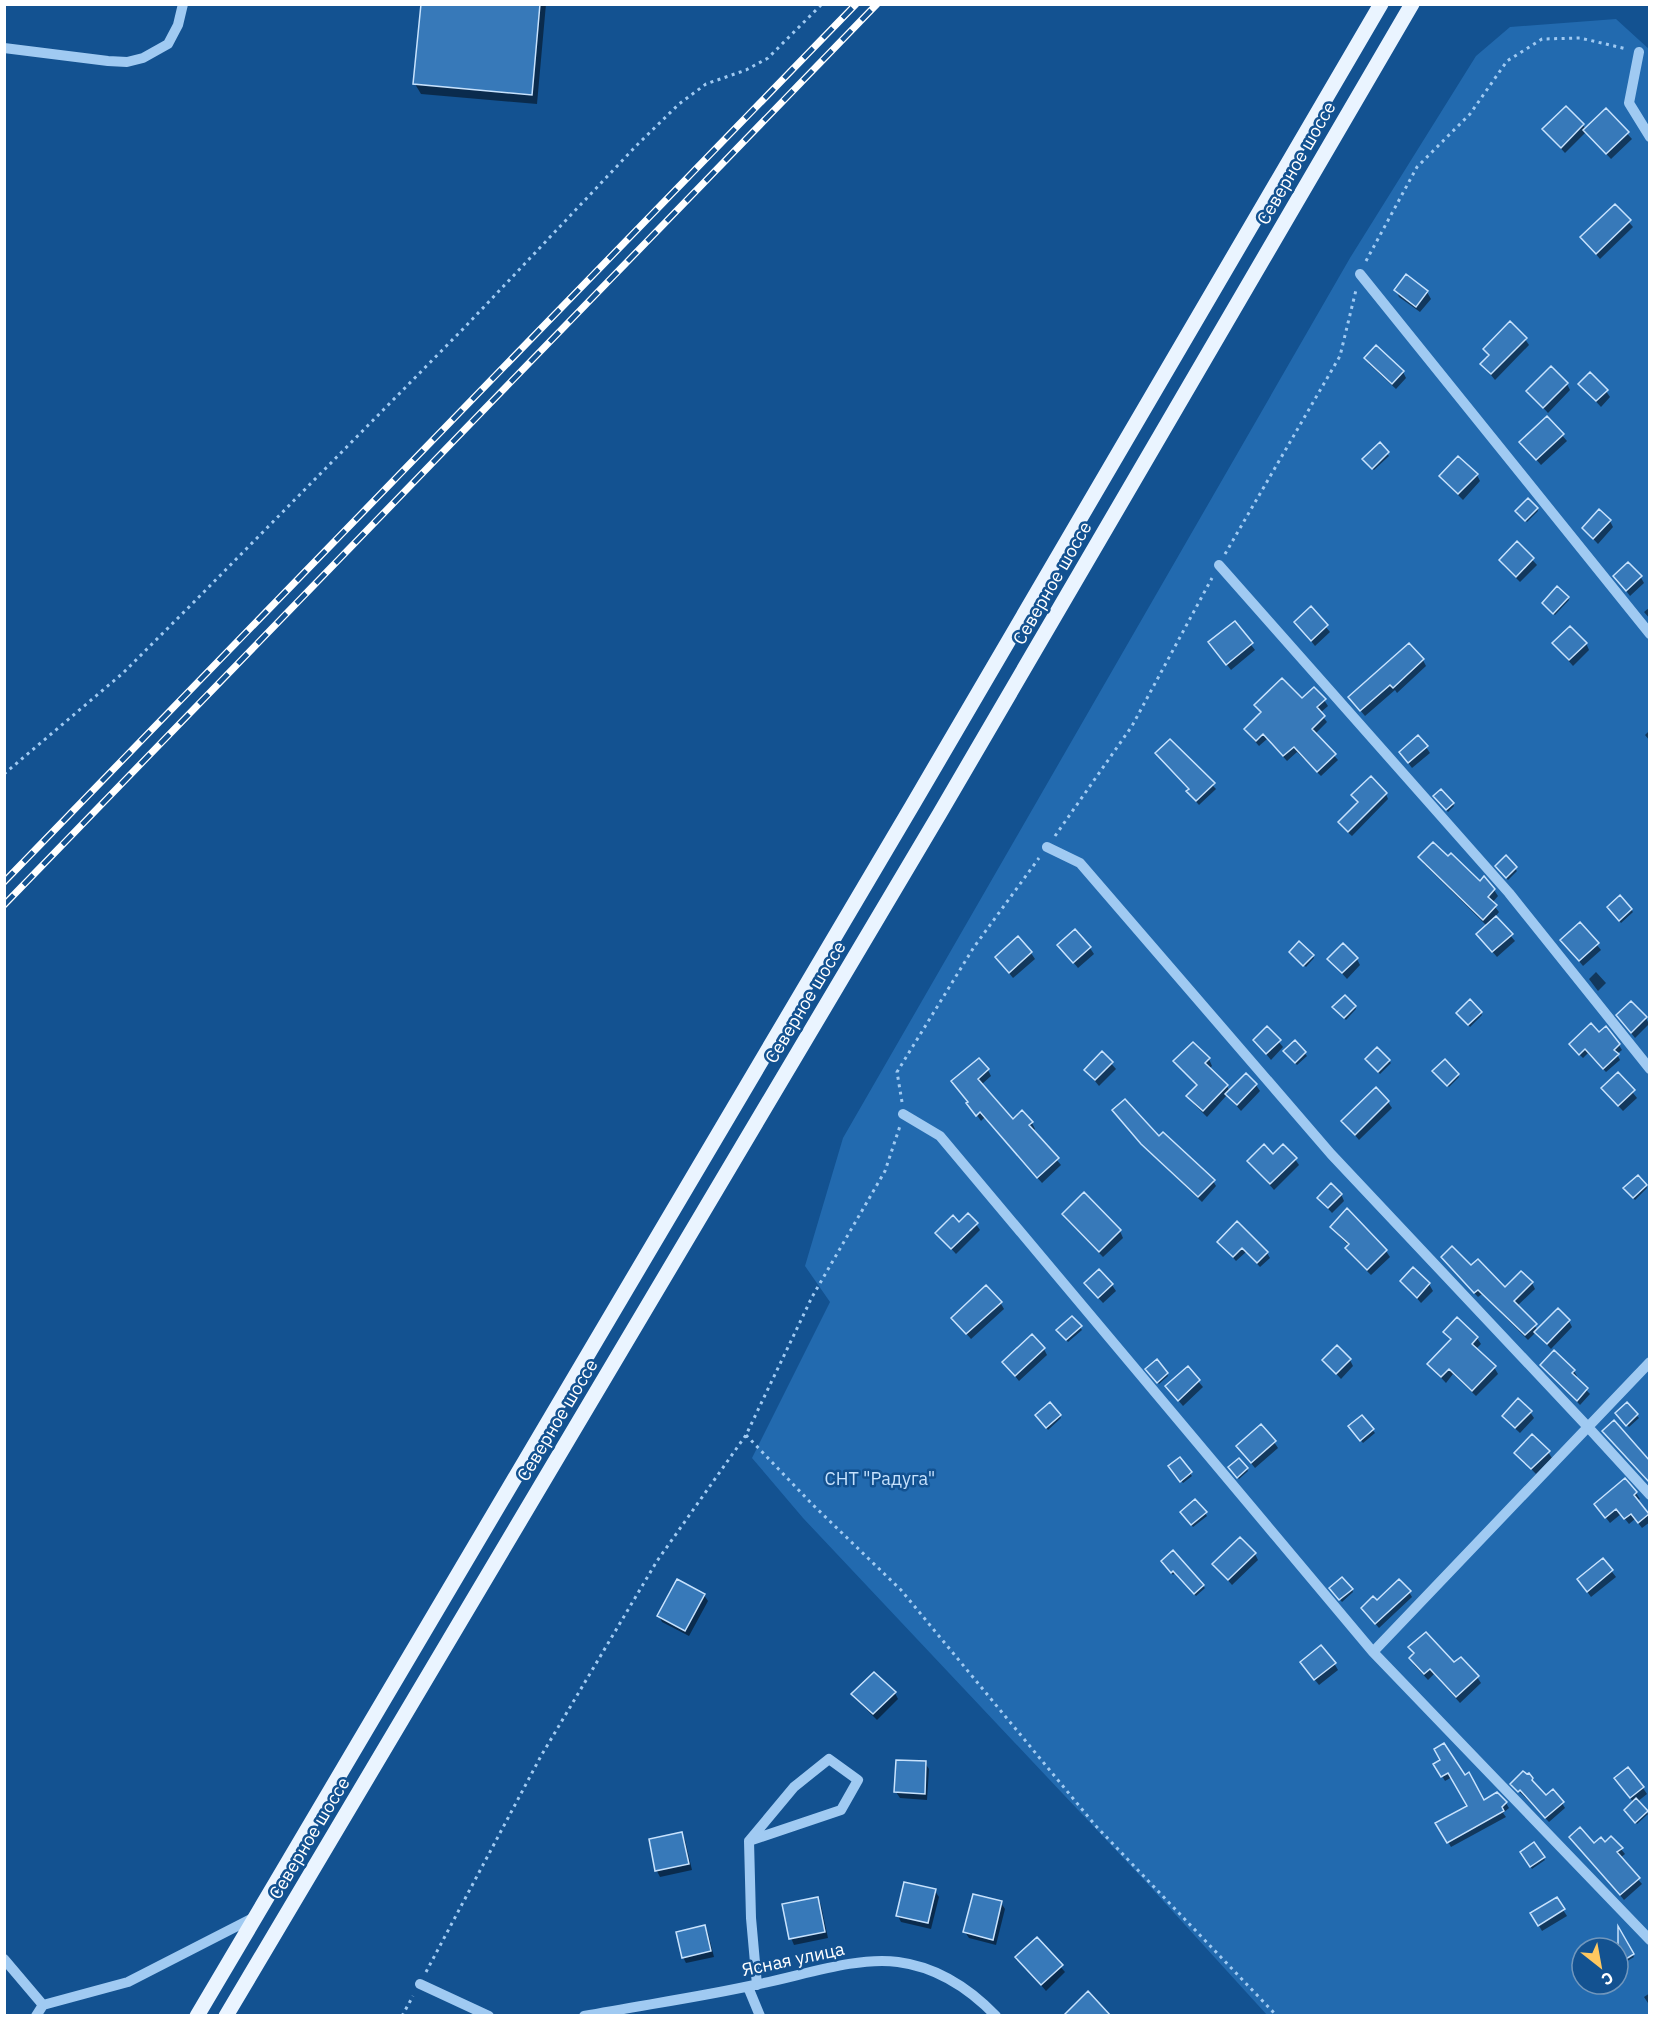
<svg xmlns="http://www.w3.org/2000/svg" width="1654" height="2020" font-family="'IBM Plex Sans',sans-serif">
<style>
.green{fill:#226aaf;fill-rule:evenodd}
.shadow{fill:#0007}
.building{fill:#3779b9;stroke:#c7e2fd;stroke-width:1.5}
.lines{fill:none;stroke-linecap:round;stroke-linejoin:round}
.path{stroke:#a0caf2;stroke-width:3;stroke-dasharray:3 4.5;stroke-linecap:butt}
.minor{stroke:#a0caf2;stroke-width:10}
.major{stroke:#eaf4ff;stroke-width:15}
.rail-casing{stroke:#fff;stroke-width:7}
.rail{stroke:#135291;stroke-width:4.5;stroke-dasharray:14;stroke-linecap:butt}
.labels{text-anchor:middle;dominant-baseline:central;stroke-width:5;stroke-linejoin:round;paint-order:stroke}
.street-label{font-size:18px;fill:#fff;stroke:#135291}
.park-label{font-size:18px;fill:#c7e2fd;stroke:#135291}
</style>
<rect width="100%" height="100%" fill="#135291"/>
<!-- green -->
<path class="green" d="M1616 19 1650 50 1649 2015H1267L1145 1881 803 1518 752 1458 830 1302 805 1266 843 1138 1350 258 1476 56 1510 27ZM1582 1948H1618V1984H1582Z"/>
<!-- shadow -->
<path class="shadow" d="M422 4H546L537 104 421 94 415 84Z
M1606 110 1632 139 1611 159 1586 132 1565 153 1544 130 1583 125 1586 130Z
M1615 206 1633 227 1600 259 1582 237Z
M1406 276 1427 292 1431 299 1420 312 1399 297 1396 290Z
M1525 339 1529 345 1495 380 1482 364 1489 357 1484 349Z
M1366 358 1403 372 1406 378 1396 389 1369 364Z
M1567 384 1570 390 1548 413 1528 391Z
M1580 384 1606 391 1610 397 1601 407Z
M1547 418 1567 441 1541 465 1521 442Z
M1380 445 1389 456 1374 470 1365 461Z
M1477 475 1480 481 1463 500 1445 482 1441 476Z
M1537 508 1538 511 1527 522 1519 513Z
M1610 521 1613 527 1598 544 1583 528Z
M1517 543 1537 565 1520 582 1504 566 1501 560Z
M1615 576H1640L1644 583 1630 596Z
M1568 598 1569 600 1555 615 1545 606Z
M1650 607V619L1644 612Z
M1311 609 1330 632 1315 646 1296 622Z
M1234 623 1255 650 1231 670 1210 643Z
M1586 643 1589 650 1573 666 1554 644Z
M1423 660 1426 666 1397 693 1395 690 1365 716 1350 698Z
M1324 700 1328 706 1320 713 1327 722 1315 734 1338 760 1321 776 1297 752 1287 761 1267 739 1259 746 1245 730 1262 714 1255 705Z
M1650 730V741L1645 735Z
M1170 741 1216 789 1199 805 1191 796 1188 791 1190 790 1157 753Z
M1426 747 1430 753 1412 768 1401 753Z
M1386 794 1388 799 1352 836 1342 827 1339 822 1358 803 1353 796Z
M1436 799 1453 804 1454 806 1448 812Z
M1420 857 1494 890 1498 896 1492 903 1499 912 1495 917 1515 941 1497 957 1478 935 1487 926 1424 864Z
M1506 858 1517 871 1508 880 1498 869Z
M1620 897 1633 912 1621 923 1610 910Z
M1580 924 1601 950 1583 966 1562 940Z
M1059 945 1090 948 1094 954 1078 968Z
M1031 953 1035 959 1013 978 997 958Z
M1292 955 1313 956 1314 958 1306 967Z
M1329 959H1357L1360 965 1347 979Z
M1596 972 1606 983 1598 991 1589 979Z
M1355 1007 1356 1009 1346 1020 1336 1010Z
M1481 1013 1482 1015 1470 1027 1460 1016Z
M1646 1018 1649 1024 1635 1038 1622 1021Z
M1267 1028 1283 1047 1271 1060 1255 1040Z
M1599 1034 1619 1045 1622 1050 1617 1054 1620 1060 1606 1072 1588 1053 1583 1058 1574 1049Z
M1295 1042 1307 1056 1297 1065 1287 1054Z
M1102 1053 1116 1069 1099 1086 1086 1070Z
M1209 1059 1212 1066 1209 1069 1227 1086 1230 1092 1246 1075 1256 1085 1260 1091 1241 1111 1227 1095 1207 1117 1192 1102 1188 1096 1197 1086 1175 1061Z
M1389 1061 1391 1063 1380 1074 1368 1062Z
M988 1070 991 1076 981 1085 1013 1121 1032 1123 1035 1129 1033 1131 1061 1165 1042 1183 985 1117 981 1121 953 1081Z
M1436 1073 1458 1075 1459 1077 1449 1087Z
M1618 1074 1637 1098 1623 1111 1607 1094Z
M1388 1102 1392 1108 1359 1140 1343 1121Z
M1117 1116 1159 1139 1213 1181 1216 1186 1202 1202 1146 1149Z
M1273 1156 1295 1159 1299 1165 1274 1190 1249 1161Z
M1646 1185 1647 1188 1635 1200 1627 1191Z
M1084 1194 1120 1231 1123 1238 1103 1257 1067 1220 1064 1214Z
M1341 1194 1344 1201 1332 1213 1319 1199Z
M959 1224H976L980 1230 956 1254 937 1233Z
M1332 1227 1386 1251 1390 1257 1371 1275 1350 1254 1347 1248 1349 1246 1336 1233Z
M1219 1242 1267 1253 1270 1258 1260 1267 1246 1252 1236 1261Z
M1442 1258 1471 1268 1505 1289 1532 1283 1535 1289 1517 1306 1538 1330 1569 1321 1572 1327 1551 1349 1536 1332 1528 1340 1482 1294 1478 1297Z
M1413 1269 1429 1284 1433 1291 1421 1303 1402 1281Z
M1112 1285 1116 1291 1103 1303 1090 1289Z
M1000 1302 1004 1309 971 1339 953 1318Z
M1080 1327 1082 1330 1068 1342 1060 1333Z
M1445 1332 1477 1338 1481 1344 1476 1349 1494 1367 1498 1374 1476 1396 1453 1374 1446 1383 1429 1365 1452 1341Z
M1044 1349 1047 1355 1019 1381 1004 1363Z
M1324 1360H1350L1353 1366 1341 1379Z
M1542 1365 1574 1371 1577 1376 1575 1378 1590 1394 1580 1405Z
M1187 1368 1203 1387 1183 1406 1167 1387Z
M1148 1371 1167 1373 1168 1376 1159 1384Z
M1626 1404 1639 1418 1629 1427 1618 1416Z
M1530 1412 1534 1418 1520 1433 1508 1422 1504 1416Z
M1060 1416 1061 1418 1048 1430 1038 1418Z
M1362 1417 1375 1433 1363 1443 1351 1429Z
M1604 1431 1647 1460 1649 1458 1650 1483Z
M1274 1442 1278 1448 1255 1468 1242 1452Z
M1548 1452 1552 1458 1536 1474 1516 1453Z
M1179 1459 1192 1476 1183 1483 1171 1469Z
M1247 1469 1248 1471 1239 1479 1231 1470Z
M1625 1480 1636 1493 1640 1499 1637 1501 1650 1518V1522L1642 1528 1635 1519 1629 1524 1621 1514 1610 1523 1596 1505Z
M1205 1513 1207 1516 1193 1527 1183 1515Z
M1255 1554 1258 1560 1232 1585 1214 1564Z
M1603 1560 1616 1577 1591 1597 1579 1580Z
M1164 1564 1203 1586 1205 1588 1196 1596 1175 1573 1173 1575Z
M1352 1589 1353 1592 1342 1602 1333 1591Z
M1409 1592 1412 1597 1379 1628 1362 1608Z
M704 1595 708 1601 689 1636 662 1622 659 1616Z
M1410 1648 1454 1665 1477 1677 1481 1683 1460 1703 1434 1674 1428 1680 1414 1665 1411 1658 1414 1655Z
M1334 1663 1338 1670 1319 1685 1306 1669Z
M895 1693 898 1699 877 1720 857 1700 853 1694Z
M1442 1760 1484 1802 1506 1803 1509 1808 1503 1813 1506 1817 1451 1847 1438 1824 1469 1806 1452 1777 1445 1781 1438 1769Z
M897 1761 925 1763 929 1769 927 1800 900 1798 896 1792Z
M1532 1779 1546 1797 1562 1803 1565 1808 1549 1822 1512 1784Z
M1616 1779 1643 1788 1647 1794 1637 1802 1648 1814 1637 1824 1627 1813 1634 1803Z
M682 1834 685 1840 692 1870 660 1877 657 1871Z
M1571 1837 1594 1845 1605 1844 1621 1849 1625 1854 1620 1858 1642 1884 1624 1900Z
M1534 1844 1545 1860 1532 1869 1522 1852Z
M935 1891 939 1897 931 1929 901 1922 898 1916Z
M818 1898 821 1905 828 1938 794 1945 791 1938Z
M1556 1899 1567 1916 1542 1931 1532 1914Z
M1001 1903 1005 1909 996 1945 969 1938 965 1932Z
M705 1926 708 1933 714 1957 686 1963 683 1957Z
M1037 1939 1065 1972 1046 1991 1017 1957Z
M1626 1943 1634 1957 1619 1966 1617 1948Z
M1650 1993V2006L1644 1997Z"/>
<!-- building -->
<path class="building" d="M421 4H540L532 95 413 84Z
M1566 106 1584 124 1561 148 1542 129Z
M1606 108 1629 132 1606 154 1583 130Z
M1615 204 1631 220 1596 254 1580 237Z
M1406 274 1428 291 1416 307 1394 290Z
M1510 321 1527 338 1491 374 1480 364 1489 355 1483 349Z
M1376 345 1404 371 1392 384 1364 358Z
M1551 366 1568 383 1543 408 1526 391Z
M1590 372 1608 390 1596 401 1578 384Z
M1547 416 1564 434 1536 460 1519 442Z
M1380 442 1389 452 1372 469 1362 459Z
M1458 456 1478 474 1458 494 1439 476Z
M1528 498 1538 508 1525 521 1515 511Z
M1599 509 1611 520 1593 539 1582 528Z
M1517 541 1534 558 1516 577 1499 560Z
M1628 562 1642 576 1626 591 1613 576Z
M1557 586 1569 597 1553 614 1542 603Z
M1311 606 1328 625 1311 641 1294 622Z
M1235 621 1253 643 1226 665 1208 642Z
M1570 626 1587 643 1569 660 1552 643Z
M1409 643 1424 659 1393 688 1390 685 1360 711 1348 697Z
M1282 678 1302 698 1314 687 1326 699 1317 707 1325 716 1312 729 1336 754 1317 772 1294 747 1283 756 1263 734 1256 741 1244 729 1261 712 1254 705Z
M1418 735 1428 746 1408 763 1399 752Z
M1170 739 1215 783 1196 801 1186 791 1189 789 1155 753Z
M1371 776 1387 793 1348 832 1338 822 1358 802 1351 795Z
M1441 789 1454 803 1446 810 1433 796Z
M1433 842 1448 856 1451 853 1480 881 1484 876 1495 889 1488 897 1497 905 1483 920 1418 857Z
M1506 855 1517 867 1506 878 1495 866Z
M1620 895 1632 909 1619 921 1607 907Z
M1496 916 1513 934 1492 952 1476 934Z
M1580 922 1599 943 1579 961 1560 940Z
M1075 929 1091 947 1073 963 1057 945Z
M1018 936 1032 952 1009 973 995 957Z
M1299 941 1314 955 1303 966 1289 952Z
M1343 943 1358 958 1342 973 1327 959Z
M1345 995 1356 1006 1344 1018 1332 1007Z
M1470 999 1482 1012 1468 1025 1456 1013Z
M1631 1001 1647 1017 1631 1033 1616 1015Z
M1591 1023 1599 1032 1606 1026 1620 1044 1614 1050 1619 1054 1603 1069 1585 1049 1579 1055 1569 1044Z
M1267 1026 1281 1040 1266 1054 1253 1040Z
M1295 1040 1306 1052 1295 1063 1283 1051Z
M1193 1042 1210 1058 1205 1063 1228 1085 1203 1111 1186 1096 1197 1085 1173 1061Z
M1377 1047 1390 1060 1378 1072 1365 1059Z
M1102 1051 1113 1062 1095 1080 1084 1070Z
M979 1058 989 1069 978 1079 1013 1119 1022 1110 1033 1122 1029 1125 1059 1158 1037 1178 980 1112 976 1116 966 1103 968 1102 951 1081Z
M1445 1059 1459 1074 1447 1086 1432 1071Z
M1618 1072 1635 1090 1618 1106 1601 1088Z
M1246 1073 1257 1084 1237 1105 1225 1094Z
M1376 1087 1389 1101 1355 1135 1341 1121Z
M1125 1099 1159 1136 1163 1132 1215 1180 1198 1197 1141 1144 1112 1110Z
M1264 1144 1273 1154 1283 1144 1297 1158 1270 1184 1247 1161Z
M1638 1175 1647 1185 1633 1198 1623 1188Z
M1331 1183 1342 1194 1328 1208 1317 1198Z
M1084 1192 1121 1230 1099 1252 1062 1214Z
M1347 1208 1387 1250 1367 1270 1345 1248 1349 1244 1330 1227Z
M968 1213 978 1223 951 1249 935 1233 953 1215 959 1222Z
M1237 1221 1268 1252 1257 1263 1242 1248 1233 1257 1217 1242Z
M1452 1246 1471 1265 1478 1259 1505 1287 1521 1271 1533 1282 1514 1301 1537 1324 1525 1335 1478 1290 1474 1293 1441 1257Z
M1413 1267 1430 1283 1417 1298 1400 1281Z
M1099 1269 1113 1284 1098 1298 1084 1283Z
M986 1285 1002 1302 966 1334 951 1318Z
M1558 1308 1570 1320 1547 1344 1534 1332Z
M1072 1316 1082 1326 1066 1340 1056 1330Z
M1457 1317 1478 1337 1472 1344 1496 1366 1472 1391 1449 1369 1441 1377 1427 1364 1451 1339 1443 1332Z
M1032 1334 1045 1348 1015 1376 1002 1362Z
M1337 1345 1351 1359 1336 1374 1322 1360Z
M1554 1350 1575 1370 1572 1373 1588 1388 1577 1401 1540 1365Z
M1157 1359 1168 1373 1157 1383 1145 1369Z
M1188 1366 1200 1380 1178 1401 1165 1386Z
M1518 1398 1532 1411 1515 1428 1502 1416Z
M1050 1402 1061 1415 1046 1428 1035 1415Z
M1627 1402 1638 1414 1626 1426 1615 1413Z
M1362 1415 1374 1429 1360 1441 1348 1426Z
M1614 1420 1650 1461 1649 1482 1602 1431Z
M1261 1424 1276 1441 1251 1463 1236 1446Z
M1532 1434 1550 1451 1531 1469 1514 1453Z
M1180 1457 1192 1472 1180 1482 1168 1466Z
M1239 1458 1248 1468 1237 1478 1228 1467Z
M1625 1478 1637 1492 1634 1495 1649 1514 1638 1523 1631 1514 1624 1519 1616 1509 1605 1518 1594 1504Z
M1195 1499 1207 1512 1191 1525 1180 1512Z
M1240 1537 1256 1553 1228 1580 1212 1564Z
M1173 1550 1204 1585 1194 1594 1173 1571 1171 1573 1161 1561Z
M1603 1558 1613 1570 1587 1592 1577 1579Z
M1342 1577 1353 1589 1339 1600 1329 1588Z
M677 1579 705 1594 685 1631 657 1616Z
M1399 1579 1411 1591 1375 1624 1361 1608 1373 1596 1377 1600Z
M1426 1632 1454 1662 1461 1657 1479 1676 1456 1697 1430 1669 1424 1674 1409 1658 1414 1653 1408 1647Z
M1321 1645 1336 1663 1314 1680 1300 1662Z
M874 1672 896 1692 873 1714 851 1694Z
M1444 1743 1465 1775 1469 1772 1484 1800 1497 1792 1507 1802 1502 1807 1504 1811 1447 1843 1435 1823 1467 1806 1448 1773 1441 1777 1433 1764 1440 1760 1434 1749Z
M896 1760 926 1761 925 1794 894 1792Z
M1628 1767 1644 1787 1630 1798 1614 1778Z
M1523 1771 1527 1774 1529 1773 1533 1778 1532 1780 1546 1795 1553 1789 1564 1802 1545 1818 1520 1790 1518 1792 1510 1784Z
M1636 1798 1648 1811 1635 1823 1624 1810Z
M1580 1827 1594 1843 1601 1837 1605 1842 1611 1836 1623 1848 1617 1852 1640 1878 1620 1895 1569 1837Z
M682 1832 689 1864 655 1871 649 1839Z
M1534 1842 1545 1857 1530 1867 1520 1852Z
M904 1882 936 1889 928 1923 896 1916Z
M973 1894 1002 1901 993 1940 963 1932Z
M818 1897 825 1932 789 1939 782 1904Z
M1557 1897 1565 1909 1538 1926 1530 1913Z
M705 1925 711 1951 682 1958 676 1932Z
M1618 1926 1634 1954 1618 1964Z
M1037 1937 1063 1965 1041 1985 1015 1957Z
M1088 1991 1111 2016H1063Z"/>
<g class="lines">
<!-- path -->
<path class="path" d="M1366 261 1417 167 1470 114 1507 61 1542 39 1580 38 1627 49
M1225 554 1340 356 1356 290
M4 774 123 673 190 606 464 328 637 145 679 104 706 84 746 70 768 58 822 4
M1055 836 1132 726 1212 578
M902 1102 897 1072 974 947 1039 858
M746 1435 812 1504 901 1590 1095 1825 1277 2016
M426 1972 541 1756 657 1561 746 1435 812 1297 885 1171 900 1126
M402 2016 413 1996"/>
<!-- minor -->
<path class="minor" d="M4 48 108 61 127 62 143 58 168 44 178 25 183 4
M1639 52 1629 103 1650 137
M1360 274 1650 634
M1219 565 1509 893 1650 1069
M1047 847 1080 863 1331 1154 1587 1426 1650 1495
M903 1114 940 1136 1373 1652 1650 1940
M1373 1652 1650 1362
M749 1841 794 1787 829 1759 858 1780 841 1810 749 1841 751 1918 757 1985
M4 1959 43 2005
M420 1984 489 2016
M748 1987 760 2016
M36 2016 43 2005 128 1982 255 1917
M584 2016C642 2005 701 1997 759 1984 801 1976 857 1956 898 1962 937 1967 969 1988 996 2016"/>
<!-- major -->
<path class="major" d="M197 2016 912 806 1381 4
M226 2016 940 813 1412 4"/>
<!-- rail casing -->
<g class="rail-casing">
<path id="rail" d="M4 882 856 4
M4 905 877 4"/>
</g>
<!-- rail -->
<use href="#rail" class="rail"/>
</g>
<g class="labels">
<!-- street labels -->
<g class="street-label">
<text transform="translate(1296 163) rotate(-60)">Северное шоссе</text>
<text transform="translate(1052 583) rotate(-60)">Северное шоссе</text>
<text transform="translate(805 1002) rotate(-59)">Северное шоссе</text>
<text transform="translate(557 1420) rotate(-59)">Северное шоссе</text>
<text transform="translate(309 1838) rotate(-59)">Северное шоссе</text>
<text transform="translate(793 1959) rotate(-12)">Ясная улица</text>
</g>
<!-- park labels -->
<g class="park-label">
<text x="880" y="1478">СНТ "Радуга"</text>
</g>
</g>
<!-- border -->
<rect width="1654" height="2020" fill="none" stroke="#ffffff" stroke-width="12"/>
<!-- north arrow -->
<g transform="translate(1600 1966) rotate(149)"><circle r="28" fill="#135291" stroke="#7197bd" stroke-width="1.5"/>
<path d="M0-4.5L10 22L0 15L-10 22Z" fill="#ffc860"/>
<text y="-9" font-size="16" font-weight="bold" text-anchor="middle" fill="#ffffff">С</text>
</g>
</svg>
